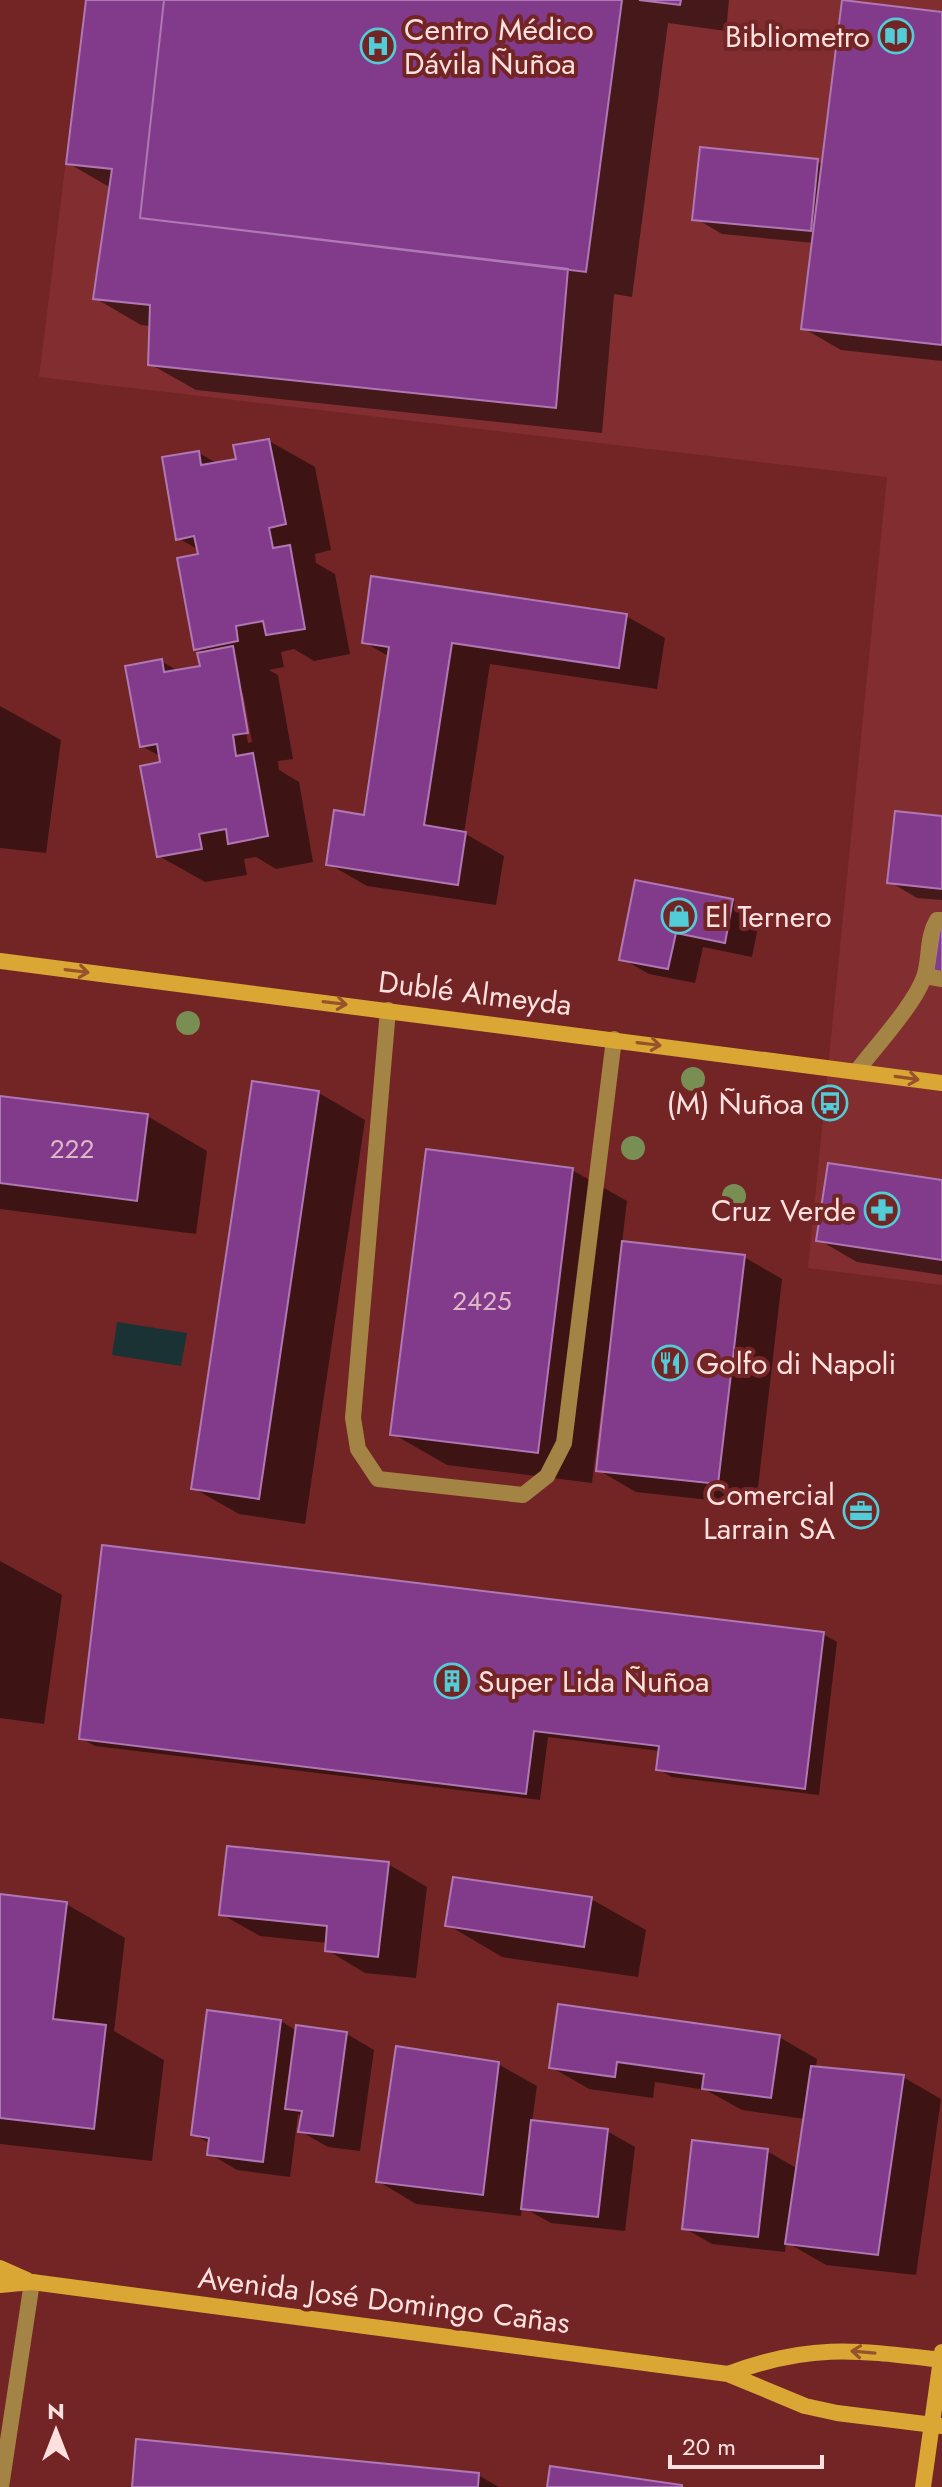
<svg xmlns="http://www.w3.org/2000/svg" width="942" height="2487" font-family="Jost,sans-serif">
<style>
.built{fill:#822d2f}
.water{fill:#1b3234}
.shadow{fill:#0007;fill-rule:evenodd}
.building{fill:#823b8b;stroke:#b077b5;stroke-width:2}
.lines{fill:none;stroke-linecap:round;stroke-linejoin:round}
.lane{stroke:#a48444;stroke-width:16}
.street{stroke:#a48444;stroke-width:16}
.secondary{stroke:#daa735;stroke-width:16}
.tree{fill:#788e53}
.oneway{stroke:#97522b}
.labels{text-anchor:middle;dominant-baseline:central;stroke-width:8;stroke-linejoin:round;paint-order:stroke}
.number-label{font-size:26px;fill:#dfb7c9}
.poi-label{font-size:30px;fill:#fee0de;stroke:#732525;text-anchor:start}
.street-label{font-size:30px;fill:#fee0de;stroke:#732525}
</style>
<rect width="100%" height="100%" fill="#732525"/>
<!-- built -->
<path class="built" d="M86 0H942V1285L808 1268 887 477 39 377Z"/>
<!-- water -->
<path class="water" d="M117 1322 187 1333 181 1366 112 1355Z"/>
<!-- shadow -->
<path class="shadow" d="M88 0H729L726 31 668 23 632 297 614 294 602 433 196 390 150 364 151 326 141 325 95 298 111 188 68 163Z
M844 0 942 14V361L841 350 803 328 814 243 722 234 695 218 817 161 824 165Z
M269 441 315 467 331 550 315 554 316 563 335 574 350 654 314 661 294 649 281 652 284 667 269 670 278 675 293 759 278 761 279 770 299 782 313 862 276 869 256 857 244 859 247 875 205 882 159 856 161 757 142 746 161 661 180 672 202 668 205 653 196 648 200 555 199 550 178 538 199 453 218 464 239 461ZM239 693H243L252 742 248 743Z
M626 616 665 638 657 689 490 664 464 833 504 856 496 905 367 886 329 864 365 817 390 657 364 642Z
M0 706 61 740 46 853 0 848Z
M942 818V900L917 898 890 882Z
M733 901 760 917 752 957 703 947 695 983 649 974 621 958Z
M319 1093 365 1120 305 1524 239 1514 193 1488Z
M0 1098 147 1116 207 1151 196 1234 0 1209Z
M572 1170 627 1201 622 1243 744 1257 782 1279 756 1505 636 1492 598 1470 607 1396 603 1395 592 1483 447 1465 393 1434Z
M942 1182V1275L857 1262 819 1240Z
M0 1561 62 1595 44 1724 0 1718Z
M823 1634 837 1642 819 1795 672 1777 658 1769 660 1751 548 1737 540 1800 95 1746 81 1738Z
M388 1864 427 1887 416 1978 365 1973 327 1950 328 1943 260 1936 221 1914Z
M0 1896 66 1904 125 1938 114 2031 164 2060 152 2161 0 2144Z
M591 1899 646 1930 638 1977 502 1957 448 1925Z
M281 2021 297 2031 298 2027 347 2034 374 2050 360 2151 328 2147 300 2131 303 2117 298 2114 290 2177 237 2170 210 2154 211 2144 193 2134Z
M779 2037 817 2059 816 2068 903 2077 941 2099 916 2275 826 2265 786 2242 785 2252 712 2244 684 2228 767 2151 798 2169 805 2119 742 2110 706 2090 655 2082 653 2098 589 2089 551 2067Z
M498 2064 537 2086 532 2122 607 2131 635 2147 625 2231 551 2223 522 2207 521 2216 416 2204 378 2181Z
M478 2475 499 2487H134Z"/>
<!-- building -->
<path class="building" d="M86 0H164L140 218 568 269 556 408 148 365 150 305 93 299 112 169 66 164Z
M164 0H622L586 272 140 218Z
M639 0H681L680 5Z
M842 0 942 12V345L801 329Z
M700 147 818 159 811 231 692 220Z
M269 439 286 524 269 528 273 548 290 545 305 629 266 635 263 621 236 626 238 641 194 650 177 558 198 554 194 536 176 540 162 457 199 451 201 465 236 459 233 445Z
M371 576 627 614 619 668 452 643 424 825 466 832 458 885 326 865 334 810 364 815 389 647 362 643Z
M233 646 248 733 233 735 236 756 253 753 268 836 228 844 226 829 199 834 202 849 157 857 140 766 160 762 157 744 140 747 125 666 162 659 164 672 200 666 197 653Z
M895 811 942 816V889L887 883Z
M635 880 733 899 725 943 676 933 668 969 619 960Z
M940 926H942V975L933 974Z
M252 1081 319 1091 259 1499 191 1489Z
M0 1096 148 1114 137 1201 0 1183Z
M426 1149 573 1168 538 1453 390 1435Z
M828 1163 942 1180V1260L816 1241Z
M622 1241 745 1255 718 1484 596 1471Z
M102 1545 824 1632 805 1789 656 1770 659 1746 534 1731 526 1794 79 1739Z
M227 1846 389 1862 378 1957 325 1951 327 1926 219 1915Z
M453 1877 592 1897 584 1947 445 1926Z
M0 1894 67 1902 53 2019 106 2025 94 2129 0 2118Z
M558 2004 780 2035 771 2098 702 2089 704 2074 617 2062 615 2077 549 2068Z
M207 2010 281 2020 263 2162 207 2155 209 2138 191 2135Z
M296 2025 347 2032 333 2136 298 2132 302 2111 285 2109Z
M396 2046 499 2062 483 2195 376 2182Z
M811 2066 904 2075 878 2255 785 2244Z
M531 2120 608 2129 598 2217 521 2209Z
M692 2140 768 2149 758 2237 682 2229Z
M136 2439 479 2473 478 2487H132Z
M550 2466 682 2485V2487H547Z"/>
<g class="lines">
<!-- lane -->
<path class="lane" d="M925 976 942 979
M857 1071C875 1047 917 1002 925 974 930 956 927 937 937 920H942"/>
<!-- street -->
<path class="street" d="M388 1010 353 1418 358 1449 378 1479 523 1495 547 1476 564 1443 614 1039
M1 2487 32 2282"/>
<!-- secondary -->
<path class="secondary" d="M0 961 942 1083
M0 2268 27 2280
M0 2285 32 2282 728 2374 805 2406 837 2413 942 2426
M728 2374C810 2343 857 2350 942 2360
M923 2487 942 2352"/>
</g>
<!-- trees -->
<g class="tree">
<circle cx="188" cy="1023" r="12"/>
<circle cx="693" cy="1079" r="12"/>
<circle cx="633" cy="1148" r="12"/>
<circle cx="734" cy="1196" r="12"/>
</g>
<!-- one-way arrows -->
<defs><path id="oneway-shaft" d="M-6 0H5M1.5-3L5.5 0L1.5 3" fill="none" stroke-width="1.6" stroke-linecap="round" stroke-linejoin="round" transform="scale(2)"/></defs>
<g class="oneway">
<use href="#oneway-shaft" transform="translate(77 971) rotate(7)"/>
<use href="#oneway-shaft" transform="translate(335 1003) rotate(7)"/>
<use href="#oneway-shaft" transform="translate(649 1044) rotate(7)"/>
<use href="#oneway-shaft" transform="translate(907 1078) rotate(8)"/>
<use href="#oneway-shaft" transform="translate(863 2352) rotate(-175)"/>
</g>
<!-- icons -->
<defs>
<g id="library-ring" transform="scale(1.8)"><circle r="9.5" fill="#732525" stroke="#52ccd6" stroke-width="1.5"/><path d="M-6-4Q-3-5.5-.7-3.5V5Q-3 3-6 4ZM6-4Q3-5.5 .7-3.5V5Q3 3 6 4Z" fill="#52ccd6"/></g>
<g id="hospital-ring" transform="scale(1.8)"><circle r="9.5" fill="#732525" stroke="#52ccd6" stroke-width="1.5"/><path d="M-5-5h3v3.5h4V-5h3V5h-3V1.5h-4V5h-3Z" fill="#52ccd6"/></g>
<g id="shop-ring" transform="scale(1.8)"><circle r="9.5" fill="#732525" stroke="#52ccd6" stroke-width="1.5"/><path d="M-5-2.5h2.3a2.7 3.5 0 0 1 5.4 0H5L5.5 6h-11ZM-1.5-2.5h3a1.5 2.3 0 0 0-3 0Z" fill="#52ccd6"/></g>
<g id="bus-ring" transform="scale(1.8)"><circle r="9.5" fill="#732525" stroke="#52ccd6" stroke-width="1.5"/><path d="M-5-6H5V4H4V6H2V4H-2V6H-4V4H-5ZM-3.5-4V0h7V-4ZM-3.5 1.2v1.5H-2V1.2ZM2 1.2v1.5H3.5V1.2Z" fill="#52ccd6"/></g>
<g id="pharmacy-ring" transform="scale(1.8)"><circle r="9.5" fill="#732525" stroke="#52ccd6" stroke-width="1.5"/><path d="M-2-6h4v4h4v4h-4v4h-4v-4h-4v-4h4Z" fill="#52ccd6"/></g>
<g id="restaurant-ring" transform="scale(1.8)"><circle r="9.5" fill="#732525" stroke="#52ccd6" stroke-width="1.5"/><path d="M-5-6h1v4h1v-4h1v4h1v-4h1v5L-1.5 .5V6h-2V.5L-5-1ZM5-6V6H3V1.5H1.5Q1.5-4 5-6Z" fill="#52ccd6"/></g>
<g id="office-ring" transform="scale(1.8)"><circle r="9.5" fill="#732525" stroke="#52ccd6" stroke-width="1.5"/><path d="M-6-3h4V-5.5h4V-3h4V5H-6ZM-1-4.5V-3h2v-1.5ZM-6 0V1H6V0Z" fill="#52ccd6"/></g>
<g id="building-ring" transform="scale(1.8)"><circle r="9.5" fill="#732525" stroke="#52ccd6" stroke-width="1.5"/><path d="M-4-6H4V6H1V3H-1V6H-4ZM-2.5-4.3h1.7v1.8h-1.7ZM.8-4.3h1.7v1.8H.8ZM-2.5-1h1.7V.8h-1.7ZM.8-1h1.7V.8H.8Z" fill="#52ccd6"/></g>
</defs>
<g fill-rule="evenodd">
<use href="#library-ring" x="896" y="36"/>
<use href="#hospital-ring" x="378" y="46"/>
<use href="#shop-ring" x="679" y="916"/>
<use href="#bus-ring" x="830" y="1103"/>
<use href="#pharmacy-ring" x="882" y="1210"/>
<use href="#restaurant-ring" x="670" y="1363"/>
<use href="#office-ring" x="861" y="1511"/>
<use href="#building-ring" x="452" y="1681"/>
</g>
<g class="labels">
<!-- number labels -->
<g class="number-label">
<text x="72" y="1149">222</text>
<text x="482" y="1301">2425</text>
</g>
<!-- poi labels -->
<g class="poi-label">
<text x="404" y="29">Centro Médico<tspan x="404" dy="34">Dávila Ñuñoa</tspan></text>
<text x="870" y="36" text-anchor="end">Bibliometro</text>
<text x="705" y="916">El Ternero</text>
<text x="804" y="1103" text-anchor="end">(M) Ñuñoa</text>
<text x="856" y="1210" text-anchor="end">Cruz Verde</text>
<text x="696" y="1363">Golfo di Napoli</text>
<text x="835" y="1494" text-anchor="end">Comercial<tspan x="835" dy="34">Larrain SA</tspan></text>
<text x="478" y="1681">Super Lida Ñuñoa</text>
</g>
<!-- street labels -->
<g class="street-label">
<text transform="translate(475 993) rotate(7)">Dublé Almeyda</text>
<text transform="translate(384 2300) rotate(7)">Avenida José Domingo Cañas</text>
</g>
</g>
<!-- north arrow -->
<g transform="translate(56 2431)" stroke="#732525" stroke-width="6" paint-order="stroke">
<path d="M0-6L14 30L0 20L-14 30Z" fill="#fee0de"/>
<text y="-12" font-size="22" font-weight="bold" text-anchor="middle" fill="#fee0de">N</text>
</g>
<!-- scale -->
<path d="M670 2455v12h152v-12" fill="none" stroke="#fee0de" stroke-width="4"/>
<text x="682" y="2455" font-size="24" fill="#fee0de" stroke="#732525" stroke-width="6" paint-order="stroke">20 m</text>
</svg>
